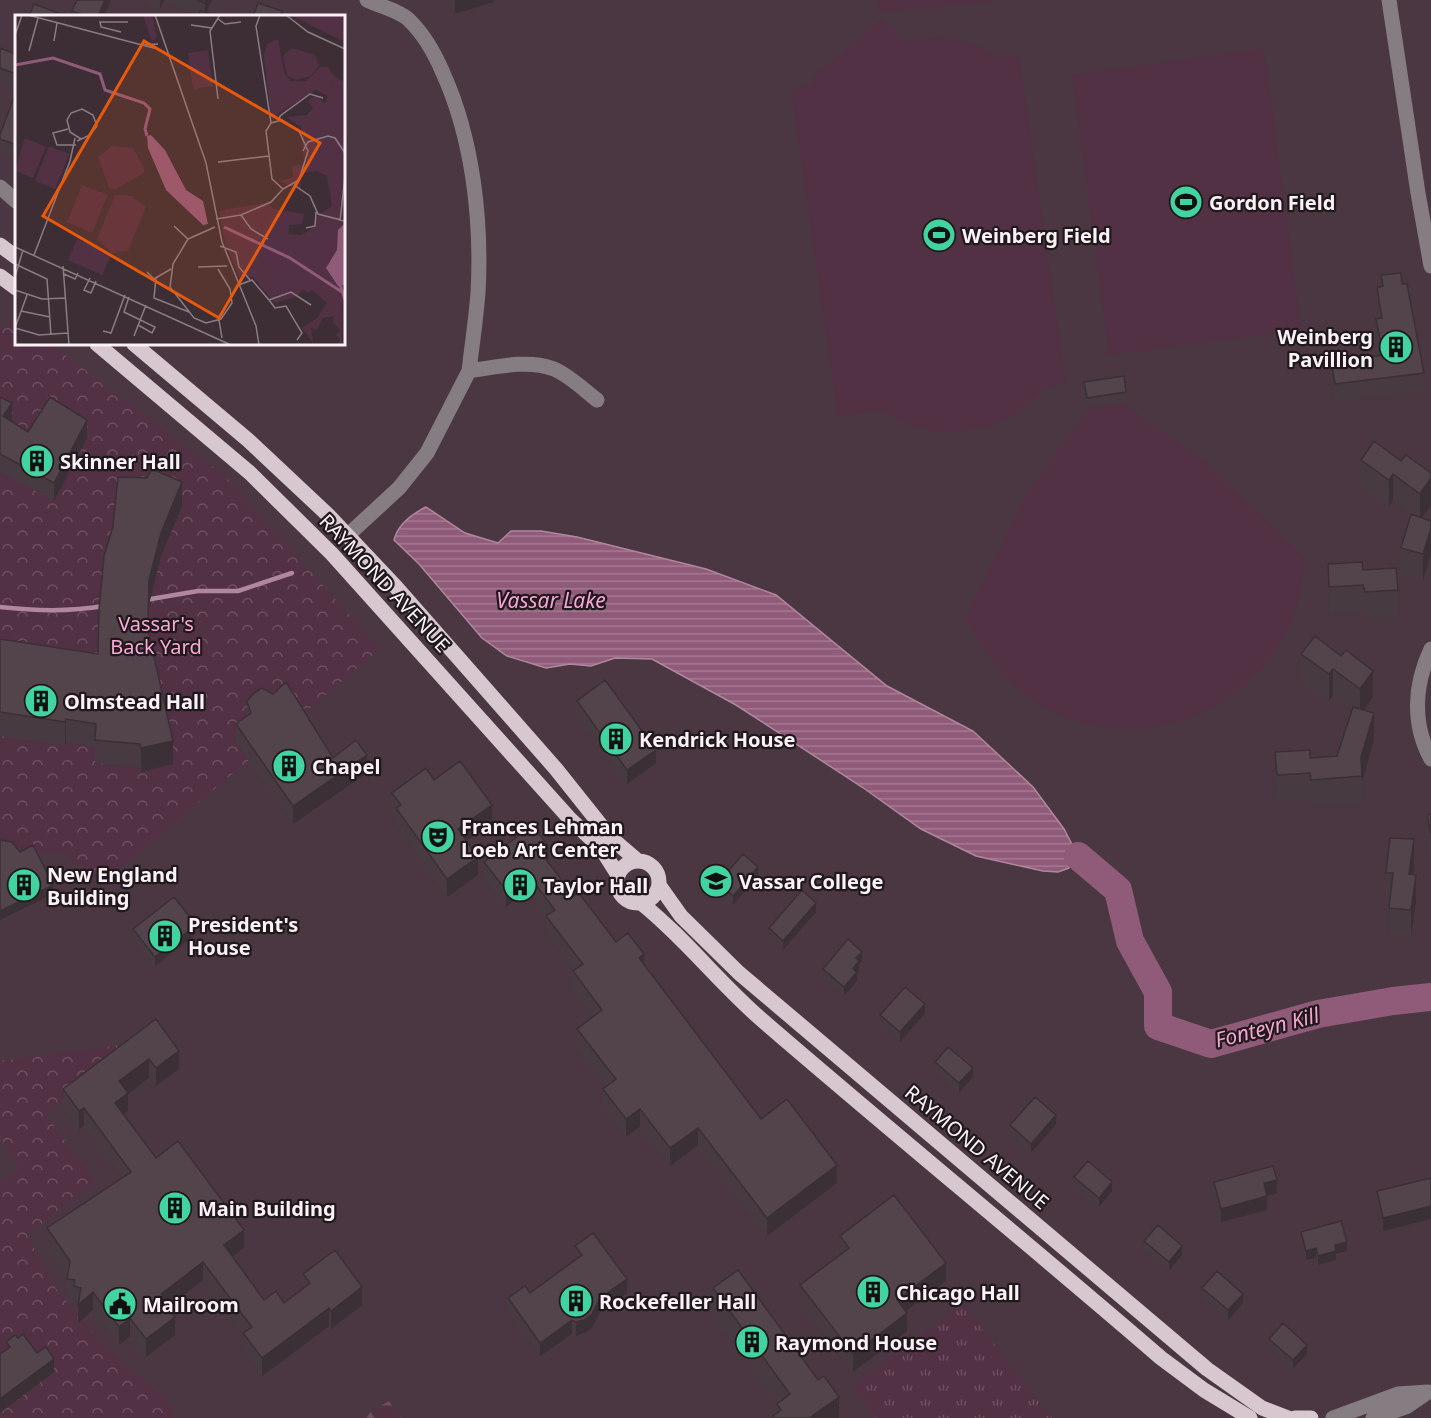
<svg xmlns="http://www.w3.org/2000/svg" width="1431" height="1418" font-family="'Noto Sans',sans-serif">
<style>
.built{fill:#4b3742;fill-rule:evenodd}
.grass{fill:url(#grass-tufts)}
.forest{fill:url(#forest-firs)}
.park{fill:url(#park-crowns)}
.pitch{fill:#533144}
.water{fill:url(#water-rules);stroke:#b0879e;stroke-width:1.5}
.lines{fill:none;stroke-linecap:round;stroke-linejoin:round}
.stream{stroke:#b0879e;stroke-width:4.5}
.river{stroke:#905a79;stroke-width:28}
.minor{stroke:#857d81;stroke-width:15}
.major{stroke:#d7c7cf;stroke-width:15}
.wall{fill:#473a41}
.shaded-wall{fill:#3a3035}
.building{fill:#53444c;stroke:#3a3035;stroke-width:1.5}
.labels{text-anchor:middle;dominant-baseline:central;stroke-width:4.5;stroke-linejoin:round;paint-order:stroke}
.poi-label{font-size:20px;font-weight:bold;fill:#fbf1f6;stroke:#1f191c;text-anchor:start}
.street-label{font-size:20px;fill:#fbf1f6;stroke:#1f191c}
.park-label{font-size:20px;fill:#fba8d6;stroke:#1f191c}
.water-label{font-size:21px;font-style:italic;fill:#f6a3d2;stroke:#1f191c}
.inset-river{fill:none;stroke:#905a79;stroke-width:3}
.inset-road{fill:none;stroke:#897c83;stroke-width:1.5}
.view{fill:#e8590c;fill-opacity:0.15;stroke:#e8590c;stroke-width:3}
.inset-edge{fill:none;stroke:#fbf1f6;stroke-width:3}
</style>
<defs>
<pattern id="grass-tufts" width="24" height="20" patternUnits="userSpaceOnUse" patternTransform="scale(1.5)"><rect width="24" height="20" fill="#533144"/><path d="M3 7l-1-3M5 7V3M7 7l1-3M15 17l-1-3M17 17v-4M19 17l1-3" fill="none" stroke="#6d4f60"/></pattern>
<pattern id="forest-firs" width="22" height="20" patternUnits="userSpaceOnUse" patternTransform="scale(1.5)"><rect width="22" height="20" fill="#533144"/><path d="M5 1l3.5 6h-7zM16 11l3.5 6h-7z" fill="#6d4f60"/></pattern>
<pattern id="park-crowns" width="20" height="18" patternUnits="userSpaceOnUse" patternTransform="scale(1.5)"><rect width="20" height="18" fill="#533144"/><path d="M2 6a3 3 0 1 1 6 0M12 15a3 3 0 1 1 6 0" fill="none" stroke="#6d4f60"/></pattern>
<pattern id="water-rules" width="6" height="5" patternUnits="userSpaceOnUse" patternTransform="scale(1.5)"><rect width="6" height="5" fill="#905a79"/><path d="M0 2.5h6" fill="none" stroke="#a67a93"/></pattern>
</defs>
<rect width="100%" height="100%" fill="#3d2e36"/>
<!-- built -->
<path class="built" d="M0 0H1431V1418H0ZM16 16H344V344H16Z"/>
<!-- grass -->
<path class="grass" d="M963 1305 1052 1418H877L853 1387Z"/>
<!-- forest -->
<path class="forest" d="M389 1401 401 1418H362Z"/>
<!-- park -->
<path class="park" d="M16 318V344H51L226 477 380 649 103 883 58 850 0 865V329Z
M120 1045 46 1115 95 1181 27 1235 56 1289 107 1348 172 1404 173 1418H0V1183L21 1169 0 1137V1061Z"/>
<!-- pitch -->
<path class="pitch" d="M878 0H1004L879 12Z
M882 18 902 41 932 38 951 39 977 46 999 58 1019 55 1066 384 1046 386C1008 437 931 445 880 410L838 417 791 88 813 85 812 79Z
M1264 49 1301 329 1109 355 1072 75Z
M1125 404 1211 467 1304 557C1302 576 1301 596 1294 614 1251 728 1103 767 1013 684 992 665 978 642 966 618L1026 494 1088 409Z"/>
<!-- water -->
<path class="water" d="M426 507 465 533 498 543 511 531H541L577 537 706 569 776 595 887 686 973 731 1033 787 1064 829 1078 856 1069 868 1058 872 1043 871 976 856 921 829 862 787 736 705 652 659 615 658 591 666 570 664 546 668 507 656 482 638 419 564 394 540C398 524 412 514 426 507Z"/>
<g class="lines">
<!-- stream -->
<path class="stream" d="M145 600 198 591H238L292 573
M0 607C35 611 69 612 104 606"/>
<!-- river -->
<path class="river" d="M1078 856 1118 890 1130 941 1158 992V1026L1211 1044 1318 1014 1393 1001 1431 997"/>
<!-- minor -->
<path class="minor" d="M367 0C379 6 398 10 408 19 424 34 435 54 443 73 473 139 482 221 478 293 476 319 472 345 469 371
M1389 0 1418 193 1431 266
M0 187 16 201
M347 536 399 488 427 453 469 371C495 367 529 359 554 369 570 376 583 389 597 400
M1431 649C1414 685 1412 724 1431 759
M1333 1418 1398 1394 1428 1392 1406 1407 1373 1418"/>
<!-- major -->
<path class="major" d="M0 245 16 257
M0 276 16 288
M97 344 250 473 332 554 570 819 601 848 618 875
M134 344 248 440 328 515 396 587 556 769 611 838 638 861
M617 882a21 21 0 1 1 42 0a21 21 0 1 1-42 0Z
M659 885 681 916 739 973 1207 1369 1262 1408 1288 1418
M641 903C685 938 719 983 762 1020 894 1134 1029 1244 1161 1358L1204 1390 1250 1418
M1295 1418H1311"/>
</g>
<!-- wall -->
<path class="wall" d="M77 0H111L104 16H72V11Z
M147 0H212L207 13 199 15 164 1 160 9 147 4Z
M450 0H493V2L455 14Z
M0 48 15 54 16 51V87L0 81Z
M16 92V150L14 158 0 153V135Z
M1381 275 1402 284 1424 373V391L1335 402 1331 379V361L1379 355 1376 337V319L1379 318 1377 306V288L1381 287Z
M1084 382 1126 392V401L1087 407 1084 391Z
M0 397 12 421 28 432 87 438 54 501 0 472Z
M1374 441 1431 505 1422 518 1431 521 1423 580 1401 574V548L1411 514 1393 501 1389 506 1361 486V460Z
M182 506 161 556 149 604V631L173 764 141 772 140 767 95 763V747L66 742 65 746 0 736V639L98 654Z
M1328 564 1398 590V617L1365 619 1363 611 1329 614Z
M1315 636 1373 697 1364 710 1374 740 1362 781V803L1311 807 1310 800 1277 802 1275 752 1310 758 1337 756 1352 710 1333 695 1329 701 1301 681V654Z
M247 701 333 758 367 773 293 824 236 742V724L247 716Z
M577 701 656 763 627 784 577 714Z
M434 780 492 823 467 841 478 875 447 897 396 826V817L392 811V793Z
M1431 814V861L1427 842V815Z
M484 862 549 864 574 896 616 942 644 965 761 1119 837 1183 767 1236 698 1145 670 1166 640 1126 626 1137 603 1107V1089L607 1086 577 1047V1029L594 1017 573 989V971L574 970 546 934V917L527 891 506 907 484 879Z
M1414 866 1413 874 1416 902 1411 937 1389 935 1390 900 1386 899V873Z
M758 876 733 905 718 892V883Z
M816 912 783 950 769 937V928Z
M133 929 196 934 155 966 133 938Z
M862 961 859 964V971L857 974V981L844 996 823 978V969Z
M925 1013 900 1042 880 1024V1015Z
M156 1019 179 1069 156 1086 149 1078 128 1094V1111L123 1114 156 1158 244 1248 232 1257 264 1300 284 1303 303 1289V1274L362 1305 331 1329 329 1326 262 1376 243 1351V1334L203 1280 167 1307 175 1335 146 1357 130 1336 119 1345 93 1310 78 1323V1305L74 1304V1298L67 1297V1275L47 1247V1228L122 1178 84 1126 79 1129 63 1108V1089Z
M935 1062 973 1077 959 1093 935 1071Z
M1056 1124 1031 1153 1010 1134V1125Z
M1074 1177 1112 1191 1099 1207 1074 1186Z
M1431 1178 1383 1231 1377 1205V1191Z
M1214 1182 1277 1193 1267 1196V1210L1221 1222 1214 1196Z
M1301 1232 1347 1251 1336 1254V1260L1318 1265 1316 1258 1306 1260 1301 1241Z
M840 1236 946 1281 906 1311 907 1331 853 1372 800 1303V1285L840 1255Z
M1144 1241 1182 1255 1169 1271 1144 1250Z
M575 1246 627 1293 600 1312 592 1328 584 1333 576 1336 572 1334 540 1356 508 1312V1298L530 1293 576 1260Z
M713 1288 818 1380 839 1418H773V1416L777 1413 778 1403 713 1314Z
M1202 1288 1243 1303 1228 1320 1202 1297Z
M1269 1339 1307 1354 1293 1369 1269 1348Z"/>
<!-- shaded-wall -->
<path class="shaded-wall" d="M105 0H111L104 16H98Z
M160 0H164L160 9Z
M206 0H212L205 16V3Z
M455 0H493V2L455 14Z
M16 137V150L14 158V144Z
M12 403V421L3 416Z
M87 420V438L54 501V483Z
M1393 474V501L1389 506V480Z
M1431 478V505L1420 521V494Z
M182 482V506L161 556 149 604V580L161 533Z
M1431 528V555L1423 580V554Z
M1333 669V695L1329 701V674Z
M1373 671V697L1360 716V689Z
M1374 713V740L1362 781 1361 757Z
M66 719V742L65 746V722Z
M173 741V764L141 772V748Z
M656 750V763L627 784V770Z
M367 755V773L293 824V806Z
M492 805V823L458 847V829Z
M1414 839V866L1409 901V874Z
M549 847V865L541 853Z
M478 857V875L447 897V879Z
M758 867V876L733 905V896Z
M527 873V891L506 907V890Z
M1416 875V902L1411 937V910Z
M53 885V894L0 920V911Z
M816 903V912L783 950V941Z
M196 925V934L155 966V957Z
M862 952V961L859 964V971L857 974V981L844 996V987L853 969 856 958Z
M644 954V972L639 958Z
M925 1004V1013L900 1042V1032Z
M179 1051V1069L156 1086V1068Z
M149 1059V1078L128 1094V1111L115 1121V1103L119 1081Z
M973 1068V1077L959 1093V1083Z
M84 1108V1126L79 1129V1111Z
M640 1109V1126L626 1137V1119Z
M1056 1115V1124L1031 1153V1144Z
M698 1128V1145L670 1166V1148Z
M837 1165V1183L767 1236V1218Z
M1277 1180V1193L1267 1196V1210L1221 1222V1209L1264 1183Z
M1112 1182V1191L1099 1207V1198Z
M1431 1206V1219L1383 1231V1218Z
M244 1230V1248L224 1263V1245Z
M1347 1242V1251L1336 1254V1260L1318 1265V1256L1335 1245Z
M1182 1246V1255L1169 1271V1262Z
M1316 1248V1258L1306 1260V1251Z
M203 1262V1280L163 1311 160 1316 161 1294Z
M946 1263V1281L897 1318V1300Z
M627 1279V1293L600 1312 592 1328 584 1333 576 1336V1322L600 1298Z
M362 1287V1305L331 1329V1311Z
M93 1292V1310L78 1323V1305Z
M1243 1294V1303L1228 1320V1310Z
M329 1308V1326L262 1376V1358Z
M907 1313V1331L853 1372V1354Z
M175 1317V1335L146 1357V1339Z
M130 1318V1336L119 1345V1327Z
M572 1320V1334L540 1356V1343Z
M1307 1345V1354L1293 1369V1360Z
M54 1359V1372L0 1413V1399Z
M839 1397V1418H809Z"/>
<!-- building -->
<path class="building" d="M77 0H105L98 16H86L72 11Z
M197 0H206L205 3Z
M258 3 282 11 280 16H253Z
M34 4 58 13 56 16H29Z
M200 11 217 16H198Z
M0 48 15 54 16 51V74L0 68Z
M16 92V137L14 144 0 139V135Z
M1401 273 1402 284H1407L1424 373 1335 384 1331 361 1383 355 1376 319 1382 318 1377 288 1383 286 1381 275Z
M1124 376 1126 392 1087 398 1084 382Z
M0 397 12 403 3 416 28 432 50 397 87 420 54 483 0 454Z
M1374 441 1401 461 1406 455 1431 473V478L1420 494 1393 474 1389 480 1361 460Z
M152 469 182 482 161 533 149 580 148 630 173 741 141 748 140 744 95 740 96 724 66 719 65 722 0 712V639L98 654 99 610 104 556 113 526 118 477 147 478Z
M1411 514 1431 521V528L1423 554 1401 548Z
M1362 562 1363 570 1396 568 1398 590 1365 592 1363 585 1329 587 1328 564Z
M1315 636 1341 656 1346 650 1373 671 1360 689 1333 669 1329 674 1301 654Z
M605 680 656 750 627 770 577 701Z
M286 682 333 758 356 740 367 755 293 806 236 724 251 713 247 701 254 693 262 688 273 694Z
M1353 707 1374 713 1361 757 1362 776 1311 780 1310 773 1277 775 1275 752 1310 750V758L1337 756Z
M460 761 492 805 458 829 478 857 447 879 396 808 401 805 392 793 426 768 434 780Z
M1431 814V834L1427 815Z
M532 825 549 847 541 853 574 896 578 892 616 942 628 933 644 954 639 958 761 1119 787 1099 837 1165 767 1218 698 1128 670 1148 640 1109 626 1119 603 1089 616 1079 577 1029 602 1010 573 971 583 964 546 916 555 910 527 873 506 890 484 862Z
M1390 838 1414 839 1409 874 1416 875 1411 910 1389 908 1393 873H1386Z
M0 840 12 842 20 852 33 845 53 885 0 911Z
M743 854 758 867 733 896 718 883Z
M802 890 816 903 783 941 769 928Z
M174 897 196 925 155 957 133 929Z
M848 939 862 952 856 958 859 961 853 969 857 972 844 987 823 969Z
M905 987 925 1004 900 1032 880 1015Z
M156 1019 179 1051 156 1068 149 1059 119 1081 128 1093 115 1103 156 1158 178 1141 244 1230 224 1245 264 1300 276 1291 284 1303 310 1283 303 1274 335 1250 362 1287 331 1311 329 1308 262 1358 243 1333 252 1327 203 1262 161 1294 163 1296 160 1298 175 1317 146 1339 130 1318 119 1327 93 1292 78 1305 81 1288 74 1286 75 1280 67 1279 70 1261 47 1228 131 1172 84 1108 79 1111 63 1089Z
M948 1047 973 1068 959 1083 935 1062Z
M1035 1097 1056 1115 1031 1144 1010 1125Z
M1088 1161 1112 1182 1099 1198 1074 1177Z
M1273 1166 1277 1180 1264 1183 1267 1196 1221 1209 1214 1182Z
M1431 1178V1206L1383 1218 1377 1191Z
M894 1195 946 1263 897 1300 907 1313 853 1354 800 1285 849 1248 840 1236Z
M1341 1221 1347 1242 1335 1245 1336 1251 1318 1256 1316 1248 1306 1251 1301 1232Z
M1158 1225 1182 1246 1169 1262 1144 1241Z
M593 1233 627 1279 600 1298 592 1314 584 1320 576 1322 572 1320 540 1343 508 1298 525 1286 530 1293 582 1255 575 1246Z
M738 1270 818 1380 824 1376 839 1397 809 1418H775L773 1416 781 1410 777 1404 790 1394 713 1288Z
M1217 1271 1243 1294 1228 1310 1202 1288Z
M1283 1323 1307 1345 1293 1360 1269 1339Z
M23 1334 37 1353 46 1347 54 1359 0 1399V1354L10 1347 6 1342 15 1335 18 1338Z"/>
<!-- icons -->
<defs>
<g id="stadium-disc" transform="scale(1.725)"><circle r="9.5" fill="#42d4a0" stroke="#1f191c"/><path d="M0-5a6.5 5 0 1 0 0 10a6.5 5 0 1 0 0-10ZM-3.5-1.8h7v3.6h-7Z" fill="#111"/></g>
<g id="building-disc" transform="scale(1.725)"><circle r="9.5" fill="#42d4a0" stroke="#1f191c"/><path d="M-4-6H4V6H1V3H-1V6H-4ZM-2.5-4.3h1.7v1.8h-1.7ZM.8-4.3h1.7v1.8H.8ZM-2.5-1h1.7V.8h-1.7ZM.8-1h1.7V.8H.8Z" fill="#111"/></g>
<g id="theatre-disc" transform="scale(1.725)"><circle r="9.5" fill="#42d4a0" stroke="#1f191c"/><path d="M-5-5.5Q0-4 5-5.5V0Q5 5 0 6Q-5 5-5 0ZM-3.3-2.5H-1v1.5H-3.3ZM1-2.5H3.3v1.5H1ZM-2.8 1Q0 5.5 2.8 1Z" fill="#111"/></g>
<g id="university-disc" transform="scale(1.725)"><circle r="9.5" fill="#42d4a0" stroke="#1f191c"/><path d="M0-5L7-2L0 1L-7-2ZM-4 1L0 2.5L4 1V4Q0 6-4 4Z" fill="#111"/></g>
<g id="civic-disc" transform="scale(1.725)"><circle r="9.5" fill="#42d4a0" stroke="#1f191c"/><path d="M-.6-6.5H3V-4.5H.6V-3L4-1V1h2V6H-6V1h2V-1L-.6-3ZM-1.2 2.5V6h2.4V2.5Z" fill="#111"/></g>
</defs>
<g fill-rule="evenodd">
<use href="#stadium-disc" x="1186" y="202"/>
<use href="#stadium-disc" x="939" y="235"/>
<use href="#building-disc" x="1396" y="347"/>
<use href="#building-disc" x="37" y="461"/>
<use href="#building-disc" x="41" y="701"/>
<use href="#building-disc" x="616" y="739"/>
<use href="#building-disc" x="289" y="766"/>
<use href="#theatre-disc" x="438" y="837"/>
<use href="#university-disc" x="716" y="881"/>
<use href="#building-disc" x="24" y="885"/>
<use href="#building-disc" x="520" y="885"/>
<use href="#building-disc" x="165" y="936"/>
<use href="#building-disc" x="175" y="1208"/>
<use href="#building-disc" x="873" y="1292"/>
<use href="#building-disc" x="576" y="1301"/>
<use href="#civic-disc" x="120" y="1304"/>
<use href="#building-disc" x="752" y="1342"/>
</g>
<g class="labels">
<!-- poi labels -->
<g class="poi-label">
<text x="1209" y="202">Gordon Field</text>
<text x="962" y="235">Weinberg Field</text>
<text x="1373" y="336" text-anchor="end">Weinberg<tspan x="1373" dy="23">Pavillion</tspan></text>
<text x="60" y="461">Skinner Hall</text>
<text x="64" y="701">Olmstead Hall</text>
<text x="639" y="739">Kendrick House</text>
<text x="312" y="766">Chapel</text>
<text x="461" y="826">Frances Lehman<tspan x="461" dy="23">Loeb Art Center</tspan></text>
<text x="47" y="874">New England<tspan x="47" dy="23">Building</tspan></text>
<text x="739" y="881">Vassar College</text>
<text x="543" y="885">Taylor Hall</text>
<text x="188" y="924">President's<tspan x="188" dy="23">House</tspan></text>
<text x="198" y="1208">Main Building</text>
<text x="896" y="1292">Chicago Hall</text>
<text x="599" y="1301">Rockefeller Hall</text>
<text x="143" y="1304">Mailroom</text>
<text x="775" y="1342">Raymond House</text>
</g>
<!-- street labels -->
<g class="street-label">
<text transform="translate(385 583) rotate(47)">RAYMOND AVENUE</text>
<text transform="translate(977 1147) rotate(40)">RAYMOND AVENUE</text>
</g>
<!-- park labels -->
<g class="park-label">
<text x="156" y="623">Vassar's<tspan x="156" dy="23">Back Yard</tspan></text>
</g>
<!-- water labels -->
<g class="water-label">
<text x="551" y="600">Vassar Lake</text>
<text transform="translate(1267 1027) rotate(-14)">Fonteyn Kill</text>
</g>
</g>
<!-- overview -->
<g transform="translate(15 15)">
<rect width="330" height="330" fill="#3d2e36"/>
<path d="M277 33 300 40 304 50 296 61 281 65 272 60 268 41ZM193 35 198 71 178 74 173 38Z" fill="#533144"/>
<path d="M263 24 269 57 275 66H291L306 52H313L320 62 313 81 301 75 256 103 249 40 252 29Z" fill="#533144"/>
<path d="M275 0H330V27Z" fill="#533144"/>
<path d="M128 0H137L142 21 137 27ZM320 62 330 67 327 330H323L325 324 321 320 326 315 318 308 319 301 307 303 302 315 296 313 298 328 287 313 302 303 312 288 297 275 293 278 287 274 283 281 260 288 238 262 225 263 210 228 204 196 254 187 258 194 289 199 287 209 274 210 273 219 286 220 298 213 301 202 317 191 312 161 302 156 285 158 286 175 264 166 278 162 277 151 289 149 286 112 272 102 292 100 298 93 292 86 300 81 310 88Z" fill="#533144"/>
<path d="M10 123 31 132 18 163 0 156ZM34 131 54 139 40 174 20 166ZM97 131 118 133 129 153V158L99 175 94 173 83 142ZM67 170 93 180 77 218 52 207ZM100 180 116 181 131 192 113 236 97 238 82 224ZM62 224 97 239 87 260 53 245Z" fill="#533144"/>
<path d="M136 120 150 135 171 175 188 186 193 209 188 210 151 175 133 133 132 121ZM330 208V270L323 271 311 253 322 235 323 215Z" fill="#905a79"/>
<path class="inset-river" d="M0 50 38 43 85 59 90 75 129 88 135 94 130 114 132 121M209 212 275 243 327 277M324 266 330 285"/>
<path class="inset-road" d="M13 0 127 30M140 0 191 148 207 227 241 311 244 330M245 0 241 11 256 108M271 0 293 17 330 34M203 4 210 9 226 7M176 10 197 13M106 17 86 12 85 7H113M0 20 7 0M39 26 42 8M143 34 127 30 143 29M14 36 23 3M203 84 195 16 205 0M267 105 284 116 293 136 284 165 268 174 257 164 251 116 256 108ZM264 106 265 101 295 79 308 83M53 114 38 118 42 130H61M62 126 75 120 82 111 78 100 67 94 56 98 52 105 55 117 66 124M288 136 293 127 313 121 320 123 330 138M203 147 254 141M279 170 295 181 303 199 330 206M226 200 256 187 268 174M201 204 226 200 236 214 253 224M325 206 330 161M159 211 173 224 200 212M291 213 300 211 301 197M173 224 158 249 155 272 179 303 191 308 206 304 217 288 215 274 203 254M205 231 221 237 224 252 235 265M0 232 216 330M19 240 55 146 60 123M0 249 32 264 36 320M48 251 54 330M183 252 212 251M132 257 139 264 156 254M49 259 60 264 63 258M0 262 8 235M75 263 69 275 76 278 81 266M141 263 139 283 174 297M221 271 237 265 254 285 276 277 296 290M0 275 27 284 51 283M114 282 109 297 140 312 137 318 123 310M254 285 260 293 271 291 287 318 282 325M6 296 35 302M204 305 207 323M0 313 24 320 53 318M0 313 12 280M88 316 96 318 110 280M119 321 131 290"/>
<path class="view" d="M129 26 305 128 204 303 28 201Z"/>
<rect width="330" height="330" class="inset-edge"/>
</g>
</svg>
